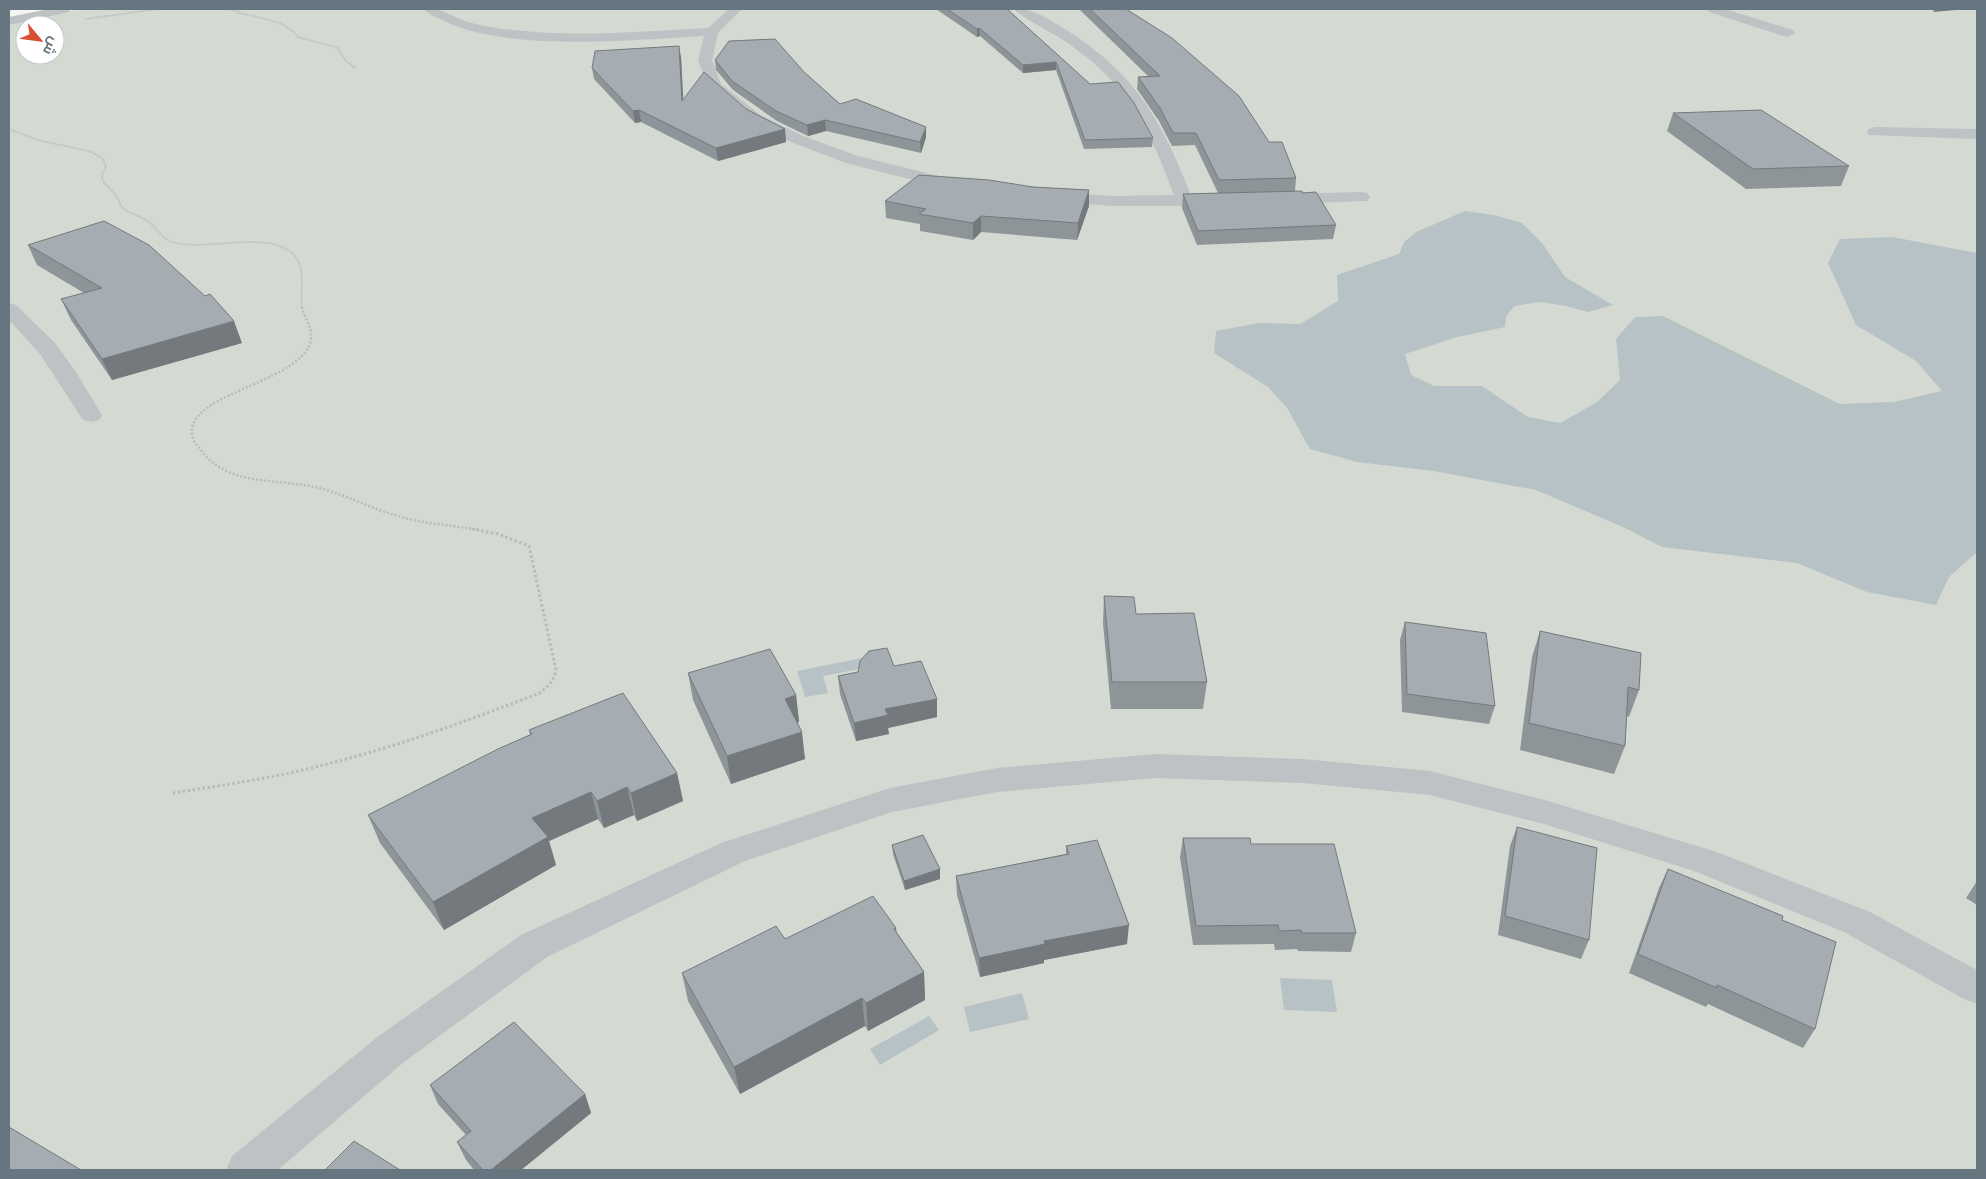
<svg xmlns="http://www.w3.org/2000/svg" width="1986" height="1179" font-family="'Space Grotesk',Cairo,sans-serif">
<style>
.green{fill:#d4dad1;fill-rule:evenodd}
.water{fill:#b7c2c6}
.lines{fill:none;stroke-linecap:round;stroke-linejoin:round}
.path-far2{stroke:#b8bbbd;stroke-width:2;stroke-dasharray:1 1;stroke-linecap:butt}
.path-far1{stroke:#b8bbbd;stroke-width:2.5;stroke-dasharray:2 2;stroke-linecap:butt}
.path{stroke:#b8bbbd;stroke-width:3;stroke-dasharray:2.5 2.5;stroke-linecap:butt}
.minor{fill:#bec2c5;fill-rule:evenodd}
.wall{fill:#8e9599}
.shaded-wall{fill:#74797d}
.building{fill:#a5adb2;stroke:#74797d}
</style>
<rect width="100%" height="100%" fill="#f5f5f1"/>
<!-- green -->
<path class="green" d="M80 9H1977V1170H9V24ZM25 25H55V55H25Z"/>
<!-- water -->
<path class="water" d="M1465 211 1494 215 1522 223 1542 243 1565 277 1613 305 1588 312 1566 306 1540 302 1514 306 1506 317 1505 327 1457 337 1405 354 1411 375 1434 386H1482L1528 417 1560 423 1597 402 1620 380 1616 339 1635 317 1663 316 1840 404 1894 402 1942 391 1916 361 1856 325 1828 263 1840 239 1892 237 1977 253V552L1949 577 1936 605 1867 592 1797 563 1662 547 1623 527 1536 490 1434 471 1357 462 1310 449 1287 408 1268 387 1214 353 1216 331 1259 323 1300 324 1338 301 1337 275 1399 254 1404 242 1416 232Z
M867 657 870 667 823 676 828 693 805 697 797 671Z
M1280 978 1332 980 1337 1012 1284 1010Z
M1022 993 1029 1019 970 1032 964 1007Z
M929 1016 939 1030 880 1065 870 1049Z"/>
<g class="lines">
<!-- path-far2 -->
<path class="path-far2" d="M230 9C251 19 284 17 298 37L338 48 345 60 355 68
M86 19 157 9
M9 129 38 140 92 152 103 159 106 167C96 181 107 184 115 194 119 198 119 204 123 208 129 214 139 215 146 220 156 226 161 238 172 242 207 252 264 230 292 253 307 266 300 292 302 308"/>
<!-- path-far1 -->
<path class="path-far1" d="M302 307C304 317 313 328 311 339 304 385 174 393 194 441 195 444 199 447 201 450 230 489 281 477 323 489 349 496 372 509 398 516 424 524 452 525 480 530"/>
<!-- path -->
<path class="path" d="M173 793C223 785 274 778 323 765 397 747 469 720 540 693 548 686 554 681 556 670L529 546 498 534 472 529"/>
<!-- minor -->
<path class="minor" d="M49 9H71L69 12 9 25V17Z
M424 9C442 8 444 13 460 19 480 27 503 29 524 31 585 37 647 31 708 28L729 9H742L718 33 712 60 721 84 759 114 803 136 858 156 959 181 962 185 959 189 953 190 846 163 791 142 749 120 708 86 698 60 704 36C632 40 504 53 440 19 434 16 428 14 424 9Z
M1014 9C1034 8 1048 19 1065 29 1136 74 1161 119 1191 195L1225 196 1228 200 1225 204 1185 206H1113L1046 201 1043 197 1046 193 1052 192 1113 196 1174 195C1149 128 1129 86 1069 44 1057 35 1021 18 1014 9Z
M1707 9H1725L1793 30 1795 33 1788 37 1783 36 1709 12Z
M1875 127 1977 129V139L1869 135 1867 132 1869 129Z
M1361 192 1367 193 1370 197 1367 201 1282 204 1276 203 1273 199 1276 195 1282 194Z
M9 303 16 305 56 344 76 372 102 415 99 420 91 422 83 420 40 354 9 320Z
M1156 754 1303 759 1430 771 1545 800 1717 852 1870 912 1977 970V1004L1964 999 1844 932 1694 871 1544 824 1430 795 1303 783 1156 778 997 792 892 812 745 861 547 957 404 1062 278 1170H226L232 1156 376 1038 521 935 721 843 890 788 997 768Z"/>
</g>
<!-- wall -->
<path class="wall" d="M936 9H1007L1090 84 1153 138 1152 147 1084 149 1056 70 1023 73 980 36 977 37Z
M1079 9H1126L1269 142 1296 178 1295 191 1302 193 1336 225 1333 239 1197 245 1182 208 1183 194 1218 193 1195 145 1172 146 1159 121 1137 89 1138 77 1148 76Z
M681 57 683 100 746 109 785 129 786 142 718 161 641 122 635 123 594 79 592 68Z
M715 60 804 72 840 104 926 137 921 153 826 131 808 136 777 121 733 90 716 70Z
M1673 113 1849 166 1841 186 1746 189 1667 131Z
M1033 187 1089 190V206L1077 240 981 232 973 240 920 231V224L886 218 885 201Z
M28 245 242 343 112 380 71 320 61 299 84 293 37 265Z
M1104 596 1136 614 1207 682 1203 709H1111L1103 623Z
M1405 622 1495 706 1489 724 1402 712 1400 640Z
M1540 631 1639 690 1629 717 1627 716 1625 746 1614 774 1520 750 1532 657Z
M894 666 937 699V717L888 728 889 734 856 741 840 694 838 676Z
M688 673 796 695 799 722 797 723 805 759 731 784 693 700Z
M529 730 677 773 683 801 637 821 634 815 604 828 598 819 549 841 556 865 444 930 380 843 368 815 530 735Z
M1517 827 1589 940 1581 959 1498 935 1510 846Z
M1183 838 1251 844 1356 933 1351 952 1298 951 1297 949 1275 950 1274 944 1193 945 1180 857Z
M892 845 940 879 905 890 893 854Z
M1066 846 1127 944 1044 960V963L980 977 957 895 956 876 1066 854Z
M1668 869 1782 920 1815 1029 1803 1048 1708 1004 1706 1007 1629 973 1659 888Z
M1977 881V905L1966 898Z
M896 928 897 933 924 972 925 1000 868 1031 865 1026 740 1094 688 1001 682 973 785 939Z
M430 1085 585 1094 591 1113 521 1170H474L466 1160 457 1142 466 1135 438 1104Z"/>
<!-- shaded-wall -->
<path class="shaded-wall" d="M1935 9H1967L1933 12Z
M979 28 980 36 977 37V29Z
M679 46 681 57 684 113 682 101Z
M1056 62V70L1023 73V65Z
M639 110 641 122 635 123 633 111Z
M825 120 826 131 808 136 807 125Z
M926 127V137L921 153 920 142Z
M785 129 786 142 718 161 716 148Z
M1089 190V206L1077 240 1078 223Z
M981 216V232L973 240V223Z
M234 321 242 343 112 380 102 359Z
M796 695 799 722 788 726 785 699Z
M937 699V717L888 728 889 734 856 741 854 723 885 709Z
M802 732 805 759 731 784 727 756Z
M677 773 683 801 637 821 631 793Z
M627 787 634 815 604 828 597 801Z
M591 792 598 819 549 841 556 865 444 930 433 902 532 818Z
M940 869V879L905 890 904 881Z
M1129 925 1127 944 1044 960V963L980 977 979 958 1044 941Z
M924 972 925 1000 868 1031 866 1003Z
M862 998 865 1026 740 1094 734 1067Z
M585 1094 591 1113 521 1170H491Z"/>
<!-- building -->
<path class="building" d="M947 9H1007L1090 84 1118 82 1134 103 1153 138 1085 140 1056 62 1023 65 979 28 977 29Z
M1090 9H1126L1172 38 1239 96 1269 142H1282L1296 178 1219 180 1196 133H1173L1160 108 1138 77 1160 76Z
M775 39 804 72 840 104 856 99 926 127 920 142 825 120 807 125 776 111 732 81 715 60 729 41Z
M679 46 682 101 704 72 746 109 785 129 716 148 639 110 633 111 592 68 595 51Z
M1761 110 1849 166 1753 169 1673 113Z
M919 175 989 180 1033 187 1089 190 1078 223 981 216 973 223 919 214 926 209 885 201Z
M1302 191V193L1316 192 1336 225 1198 231 1183 194Z
M104 221 149 245 205 296 210 294 234 321 102 359 61 299 102 288 28 245Z
M1104 596 1134 597 1136 614 1194 613 1207 682H1112Z
M1405 622 1486 633 1495 706 1407 694Z
M1540 631 1641 653 1639 690 1628 687 1625 746 1529 723Z
M887 648 894 666 921 661 937 699 885 709 888 715 854 723 838 676 858 672 860 661 869 651Z
M770 649 796 695 785 699 802 732 727 756 688 673Z
M623 693 677 773 631 793 627 787 597 801 591 792 532 818 548 837 433 902 368 815 498 749 532 734 529 730Z
M1517 827 1597 848 1589 940 1505 916Z
M923 835 940 869 904 881 892 845Z
M1183 838H1250L1251 844H1334L1356 933H1302L1301 930 1279 931 1278 925 1196 926Z
M1097 840 1129 925 1044 941 1045 944 979 958 956 876 1069 854 1066 846Z
M1668 869 1783 916 1782 920 1836 942 1815 1029 1717 985V988L1638 954Z
M873 896 896 928 894 929 924 972 866 1003 862 998 734 1067 682 973 776 926 785 939Z
M514 1022 585 1094 491 1170H483L457 1142 471 1131 430 1085Z
M9 1127 81 1170H9Z
M354 1141 400 1170H325Z"/>
<!-- border -->
<rect width="1986" height="1179" fill="none" stroke="#667681" stroke-width="20"/>
<!-- north arrow -->
<g transform="translate(40 40) rotate(119)"><circle r="24" fill="#ffffff" stroke="#c2c8cd"/>
<path d="M0-4L9 19L0 12L-9 19Z" fill="#d8502f"/>
<text y="-8" font-size="14" font-weight="bold" text-anchor="middle" fill="#667681">ش</text>
</g>
</svg>
